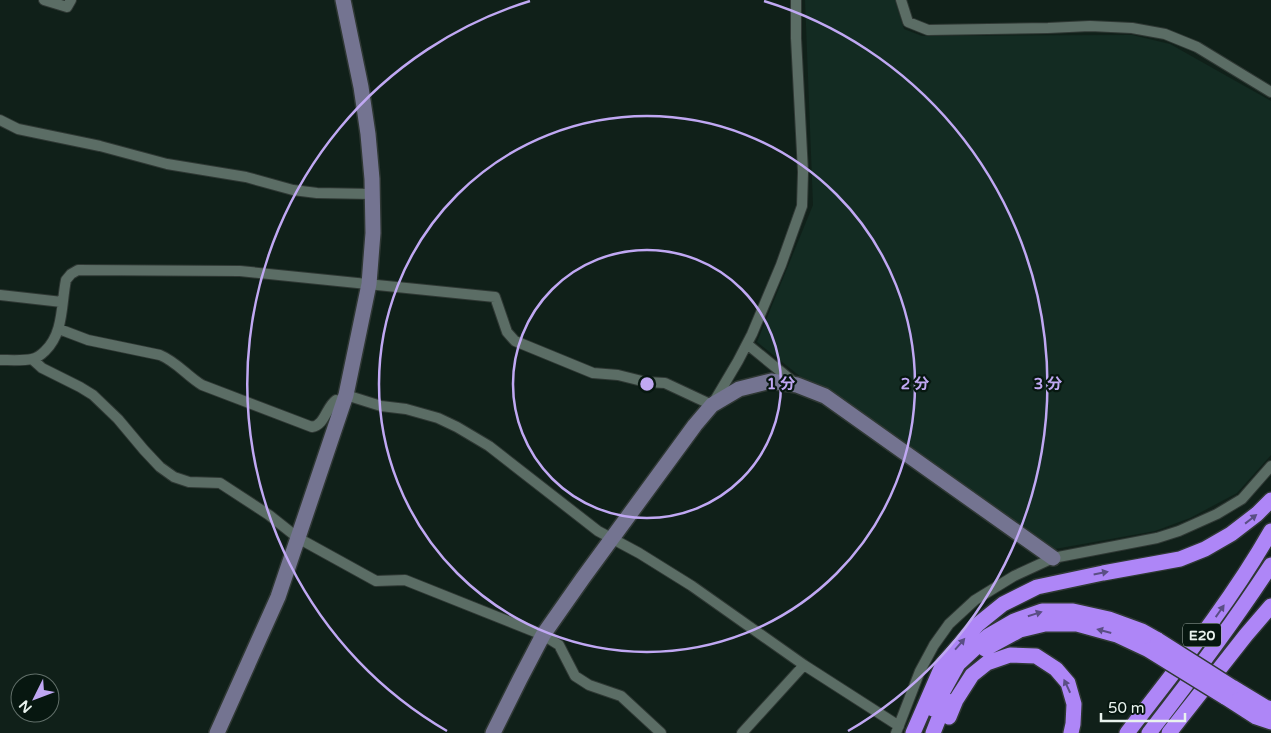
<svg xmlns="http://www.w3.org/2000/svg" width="1271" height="733" font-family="'Varela Round','Noto Sans JP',sans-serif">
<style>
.built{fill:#132b22}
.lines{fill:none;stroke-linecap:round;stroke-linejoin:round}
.street-casing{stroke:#2f3834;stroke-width:12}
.secondary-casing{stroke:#2f3834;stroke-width:18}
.highway-casing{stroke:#2f3834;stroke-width:18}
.street{stroke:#5b6d65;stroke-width:10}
.secondary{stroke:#747491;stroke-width:15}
.highway{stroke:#ae86f7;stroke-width:15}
.highway-bridge-casing{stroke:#2f3834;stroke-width:18;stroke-linecap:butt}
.highway-bridge{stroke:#ae86f7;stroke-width:15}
.oneway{fill:#5a4e84}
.ring{fill:none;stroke:#c0a8f3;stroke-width:2.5}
.labels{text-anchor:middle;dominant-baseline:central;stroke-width:4.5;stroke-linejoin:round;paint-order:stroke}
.shield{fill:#071710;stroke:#a5b1ab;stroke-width:1}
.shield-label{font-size:14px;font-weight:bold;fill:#e9f3ee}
.centre{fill:#c0a8f3;stroke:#071710;stroke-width:2.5}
.ring-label{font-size:15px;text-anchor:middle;font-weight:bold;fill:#c0a8f3;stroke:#071710;stroke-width:4.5;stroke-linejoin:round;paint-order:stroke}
</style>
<rect width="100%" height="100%" fill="#102019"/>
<!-- built -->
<path class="built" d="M805 0H895L904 29 922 36 1132 35 1170 44 1271 101V455L1237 493 1190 518 1155 531 1055 549 829 389 801 377 757 342 813 205Z"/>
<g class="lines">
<!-- street casing -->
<g class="street-casing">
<path id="street" d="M44 0 67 7 71 0
M901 0 908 22 928 30 1048 28 1090 26 1132 28 1165 34 1197 47 1271 92
M0 120 18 129 100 146 167 164 246 177 293 190 317 193 372 194
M0 295 62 302
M59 329 88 340 160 355C177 362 187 376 202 385L312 427C325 425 326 407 336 400L344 402
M747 344 796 384
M32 359 42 368 80 387 93 395 118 419 144 450 160 467 174 477 189 482 220 483 269 515 298 538 376 581 405 580 543 635 559 645 575 676 589 685 621 696 661 733
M0 360C9 360 23 361 32 359 37 358 42 354 45 351 64 333 61 304 66 280L71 274 78 270 240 271 495 297 507 332 515 341 593 373 618 375 646 382 665 383 712 405 738 361 752 334 781 265 802 206 803 172 796 38V0
M346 395 381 406 406 409 438 418 457 427 489 446 598 531 639 553 692 586 804 665 899 726
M742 733 804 665
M896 733 920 671 934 645 949 624 975 600 1014 576 1053 558 1157 538 1179 531 1217 514 1242 499 1271 466"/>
</g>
<!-- secondary casing -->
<g class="secondary-casing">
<path id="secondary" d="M217 733 278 597 346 395 369 284 373 233 372 179 368 134 361 87 343 0
M493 733 520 679 543 635 583 578 695 425 712 405 739 389 771 381 797 385 825 396 1053 558"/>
</g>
<!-- highway casing -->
<g class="highway-casing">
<path id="highway" d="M985 649 1020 630 1045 624H1077L1117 635 1149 650
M1232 687 1265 707 1271 709
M1225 697 1256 717 1271 722
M933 709 958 664 988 636 1014 621 1042 611H1073L1109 619 1142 631 1158 640
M949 717 956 700 972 675 987 663 1010 655 1036 656 1056 669 1068 683 1074 704 1073 724 1071 733
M913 733 943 664 977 625 1003 604 1037 587 1103 573 1180 559 1205 549 1231 534 1257 514 1271 500
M933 733 946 700
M1127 733C1177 668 1230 603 1271 531
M1149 733C1192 678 1233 623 1271 565
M1169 733 1246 635 1271 606"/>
</g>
<!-- street -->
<use href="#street" class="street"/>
<!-- secondary -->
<use href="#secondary" class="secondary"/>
<!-- highway -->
<use href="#highway" class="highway"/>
<!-- highway-bridge casing -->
<g class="highway-bridge-casing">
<path id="highway-bridge" d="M1158 640 1232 687
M1149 650 1225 697"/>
</g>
<!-- highway-bridge -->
<use href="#highway-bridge" class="highway-bridge"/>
</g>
<!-- one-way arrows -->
<defs><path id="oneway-solid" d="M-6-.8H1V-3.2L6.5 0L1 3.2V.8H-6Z" transform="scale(1.25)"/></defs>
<g class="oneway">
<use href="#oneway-solid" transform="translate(1251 519) rotate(-38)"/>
<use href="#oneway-solid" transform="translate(1101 573) rotate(-11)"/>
<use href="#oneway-solid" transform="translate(1220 611) rotate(-55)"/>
<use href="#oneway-solid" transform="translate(1035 614) rotate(-18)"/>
<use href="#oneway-solid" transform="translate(1104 631) rotate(-165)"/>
<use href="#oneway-solid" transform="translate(960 644) rotate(-49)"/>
<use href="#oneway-solid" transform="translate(1067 686) rotate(-115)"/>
</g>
<!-- distance rings -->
<g class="ring">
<circle cx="647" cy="384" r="134"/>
<circle cx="647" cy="384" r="268"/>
<path d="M447 731A401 401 0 0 1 530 1M764 1A401 401 0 0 1 848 731"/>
</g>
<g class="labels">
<!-- shield labels -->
<rect class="shield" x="1183" y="623.5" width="38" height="23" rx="4"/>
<g class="shield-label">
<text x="1202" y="635">E20</text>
</g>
</g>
<circle cx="647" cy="384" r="8" class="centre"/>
<g class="ring-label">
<text x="781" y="389">1 分</text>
<text x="915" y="389">2 分</text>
<text x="1048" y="389">3 分</text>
</g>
<!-- north arrow -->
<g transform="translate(35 698) rotate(228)"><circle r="24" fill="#071710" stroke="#616f69"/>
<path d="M0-4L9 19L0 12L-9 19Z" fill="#c0a8f3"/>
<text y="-8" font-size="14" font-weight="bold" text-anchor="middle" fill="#e9f3ee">N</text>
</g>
<!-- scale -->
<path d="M1101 713v8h84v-8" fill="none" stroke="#e9f3ee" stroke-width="2.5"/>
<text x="1108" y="713" font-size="15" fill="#e9f3ee" stroke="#071710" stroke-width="4" paint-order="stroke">50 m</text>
</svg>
